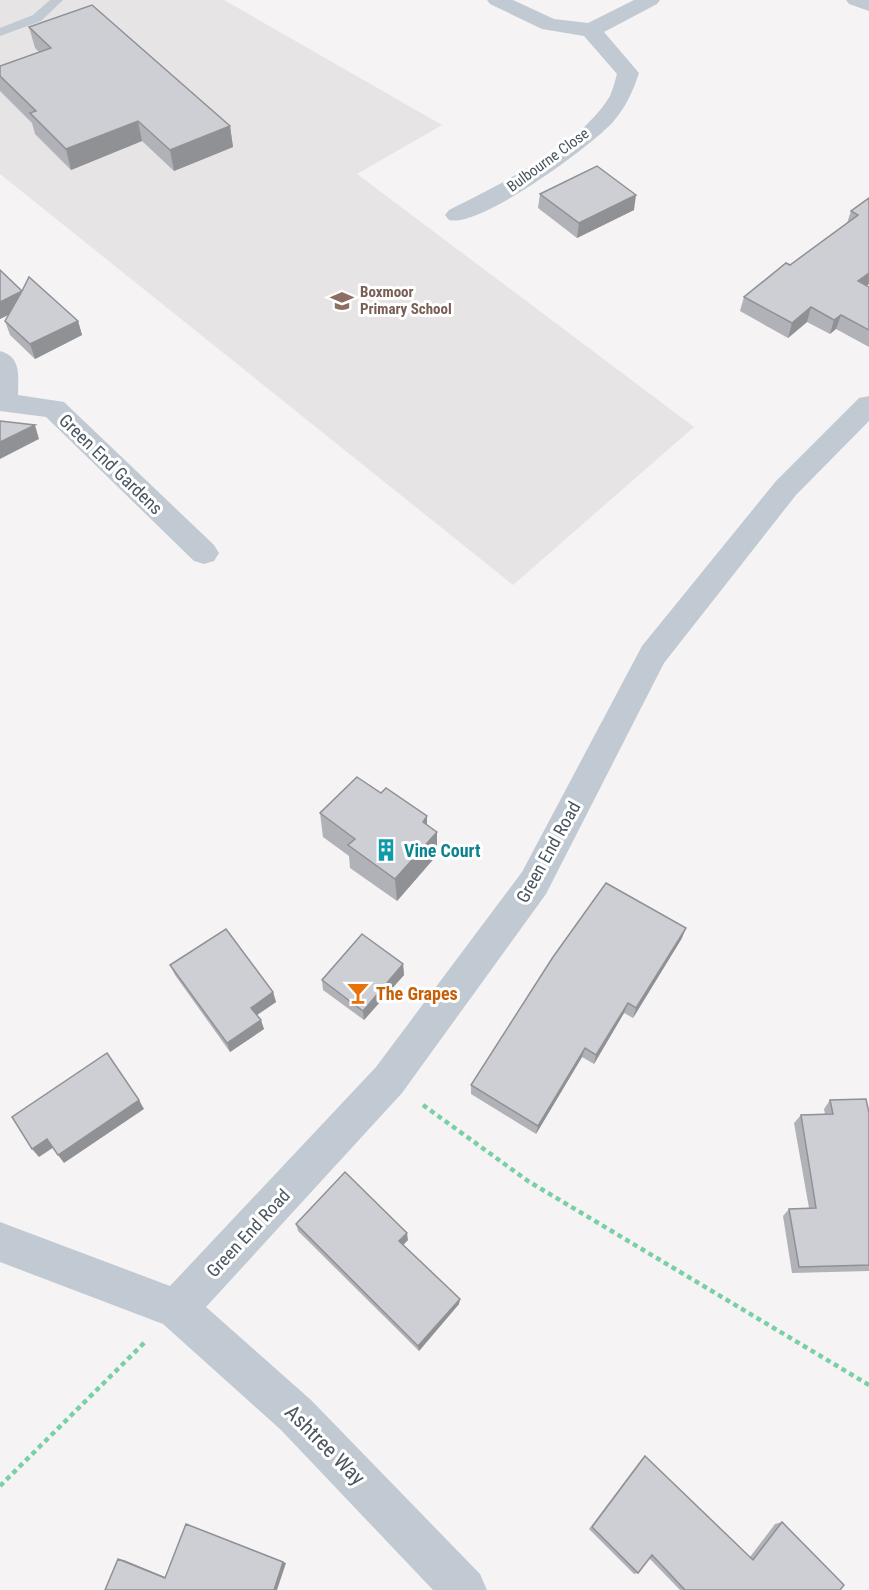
<svg xmlns="http://www.w3.org/2000/svg" width="869" height="1590" font-family="'Roboto Condensed',sans-serif">
<style>
.education{fill:#e6e4e5}
.lines{fill:none;stroke-linecap:round;stroke-linejoin:round}
.path{stroke:#7ad0a6;stroke-width:4.5;stroke-dasharray:5 4;stroke-linecap:butt}
.lane{fill:#c1cad2;fill-rule:evenodd}
.street{fill:#c1cad2;fill-rule:evenodd}
.wall{fill:#b0b2b7}
.shaded-wall{fill:#909195}
.building{fill:#cdcfd5;stroke:#909195;stroke-width:1.5}
.labels{text-anchor:middle;dominant-baseline:central;stroke-width:6;stroke-linejoin:round;paint-order:stroke}
.far-street-label{font-size:15px;fill:#4a5661;stroke:#fff}
.far-education-label{font-size:15px;font-weight:bold;fill:#785e54;stroke:#fff;text-anchor:start}
.street-label{font-size:18px;fill:#4a5661;stroke:#fff}
.culture-label{font-size:18px;font-weight:bold;fill:#0d838f;stroke:#fff;text-anchor:start}
.food-label{font-size:18px;font-weight:bold;fill:#c56008;stroke:#fff;text-anchor:start}
.near-street-label{font-size:21px;fill:#4a5661;stroke:#fff}
</style>
<rect width="100%" height="100%" fill="#f5f3f3"/>
<!-- education -->
<path class="education" d="M0 0H224L442 125 357 174 694 427 513 585 0 174Z"/>
<g class="lines">
<!-- path -->
<path class="path" d="M423 1105 528 1181 869 1385
M0 1486 145 1342"/>
<!-- lane -->
<path class="lane" d="M50 0H63L41 21 0 36V28L33 15Z"/>
<!-- street -->
<path class="street" d="M487 0H513L554 19 588 23 634 0H660L657 4 604 32 639 73C633 91 626 107 613 122 590 147 480 228 449 220L445 215 449 210C500 184 580 146 610 96 613 89 615 81 617 74L584 36 542 29 490 4Z
M846 0H869V11L849 4Z
M0 351C22 357 18 376 18 395L64 402 214 545 219 553 214 561 204 564 194 561 46 417 0 411Z
M869 396V421L796 495 664 663 546 894 402 1093 206 1307 311 1400 480 1574 487 1590H433L281 1430 163 1324 0 1262V1222L170 1286 376 1067 522 872 642 646 776 481 859 398Z"/>
</g>
<!-- wall -->
<path class="wall" d="M29 27 230 126 233 147 174 171 142 141 71 170 35 134 32 123 0 91V66L39 52 35 48Z
M540 194 634 210 577 238 538 208Z
M869 198 866 286 869 287V347L836 329 830 334 807 322 788 338 740 311 744 297 790 265 847 223 851 211Z
M0 270 22 291 78 321 82 335 35 359 10 335 5 321 8 315 0 319Z
M381 793 427 816V825L437 855 397 901 350 868 349 856 323 837 320 813Z
M682 938 633 1018 624 1013 594 1064 582 1057 536 1134 471 1094V1085Z
M403 964 404 975 364 1020 323 990 322 980Z
M170 965 273 992 276 1002 257 1015 264 1029 230 1052 175 975Z
M830 1100 869 1113V1271L792 1273 783 1216 789 1209 809 1208 794 1123 801 1115 825 1114 824 1109Z
M296 1224 408 1240 403 1245 459 1304 419 1351 298 1231Z
M645 1456 750 1557 775 1524 782 1522 840 1590H680L649 1558 638 1573 634 1574 589 1529 641 1460Z"/>
<!-- shaded-wall -->
<path class="shaded-wall" d="M138 121 142 141 71 170 66 149Z
M230 126 233 147 174 171 170 150Z
M636 195 634 210 577 238 579 223Z
M869 273V284L853 296 858 281Z
M22 291 26 306 0 319V302Z
M811 307 807 322 788 338 792 323Z
M841 315 836 329 830 334 834 320Z
M78 321 82 335 35 359 30 344Z
M35 425 39 439 0 459V442Z
M427 816V840L423 822Z
M437 832V855L397 901 395 879Z
M686 928 682 938 633 1018 636 1008Z
M403 964 404 975 364 1020 363 1011Z
M273 992 276 1002 254 1017 251 1008Z
M628 1003 624 1013 594 1064 596 1055Z
M261 1020 264 1029 230 1052 227 1043Z
M585 1048 582 1057 536 1134 538 1126Z
M139 1100 144 1109 64 1163 58 1155Z
M47 1139 54 1147 39 1157 32 1149Z
M407 1233 408 1240 400 1248 399 1241Z
M460 1299 459 1304 419 1351 418 1346Z
M186 1524 286 1563 277 1590H274Z
M118 1559 124 1560 170 1579 165 1578Z"/>
<!-- building -->
<path class="building" d="M92 5 230 126 170 150 138 121 66 149 30 113 36 111 0 76V66L51 48 29 27Z
M597 166 636 195 579 223 540 194Z
M869 198V273L858 281 869 287V330L841 315 834 320 811 307 792 323 744 297 786 263 790 265 858 215 851 211Z
M0 270 22 291 29 277 78 321 30 344 5 321 22 291 0 302Z
M0 421 35 425 0 442Z
M357 777 381 793 386 788 427 816 423 822 437 832 395 879 348 845 355 839 320 813Z
M606 883 686 928 636 1008 628 1003 596 1055 585 1048 538 1126 471 1085 553 957Z
M226 929 273 992 251 1008 261 1020 227 1043 170 965Z
M362 934 403 964 363 1011 322 980Z
M107 1053 139 1100 58 1155 47 1139 32 1149 12 1117Z
M866 1099 869 1113V1265L799 1267 789 1209 816 1208 801 1115 833 1114 830 1100Z
M345 1172 407 1233 399 1241 460 1299 418 1346 296 1224Z
M645 1456 753 1560 782 1522 844 1585 840 1590H685L652 1555 638 1573 592 1527Z
M186 1524 283 1562 274 1590H105L118 1559 165 1578Z"/>
<!-- icons -->
<defs>
<g id="school-bare" transform="scale(1.8)"><path d="M0-5L7-2L0 1L-7-2ZM-4 1L0 2.5L4 1V4Q0 6-4 4Z" fill="#8d6e63" stroke="#fff" stroke-width="2.5" paint-order="stroke"/></g>
<g id="building-bare" transform="scale(1.8)"><path d="M-4-6H4V6H1V3H-1V6H-4ZM-2.5-4.3h1.7v1.8h-1.7ZM.8-4.3h1.7v1.8H.8ZM-2.5-1h1.7V.8h-1.7ZM.8-1h1.7V.8H.8Z" fill="#0f9aa8" stroke="#fff" stroke-width="2.5" paint-order="stroke"/></g>
<g id="bar-bare" transform="scale(1.8)"><path d="M-6-5H6L.8 .8V4.5H3.5V6h-7V4.5H-.8V.8Z" fill="#e8710a" stroke="#fff" stroke-width="2.5" paint-order="stroke"/></g>
</defs>
<g fill-rule="evenodd">
<use href="#school-bare" x="342" y="301"/>
<use href="#building-bare" x="386" y="850"/>
<use href="#bar-bare" x="358" y="993"/>
</g>
<g class="labels">
<!-- far-street labels -->
<g class="far-street-label">
<text transform="translate(548 160) rotate(-36)">Bulbourne Close</text>
</g>
<!-- far-education labels -->
<g class="far-education-label">
<text x="360" y="292">Boxmoor<tspan x="360" dy="17">Primary School</tspan></text>
</g>
<!-- street labels -->
<g class="street-label">
<text transform="translate(111 464) rotate(44)">Green End Gardens</text>
<text transform="translate(548 852) rotate(-61)">Green End Road</text>
<text transform="translate(248 1233) rotate(-47)">Green End Road</text>
</g>
<!-- culture labels -->
<g class="culture-label">
<text x="404" y="850">Vine Court</text>
</g>
<!-- food labels -->
<g class="food-label">
<text x="376" y="993">The Grapes</text>
</g>
<!-- near-street labels -->
<g class="near-street-label">
<text transform="translate(325 1445) rotate(45)">Ashtree Way</text>
</g>
</g>
</svg>
